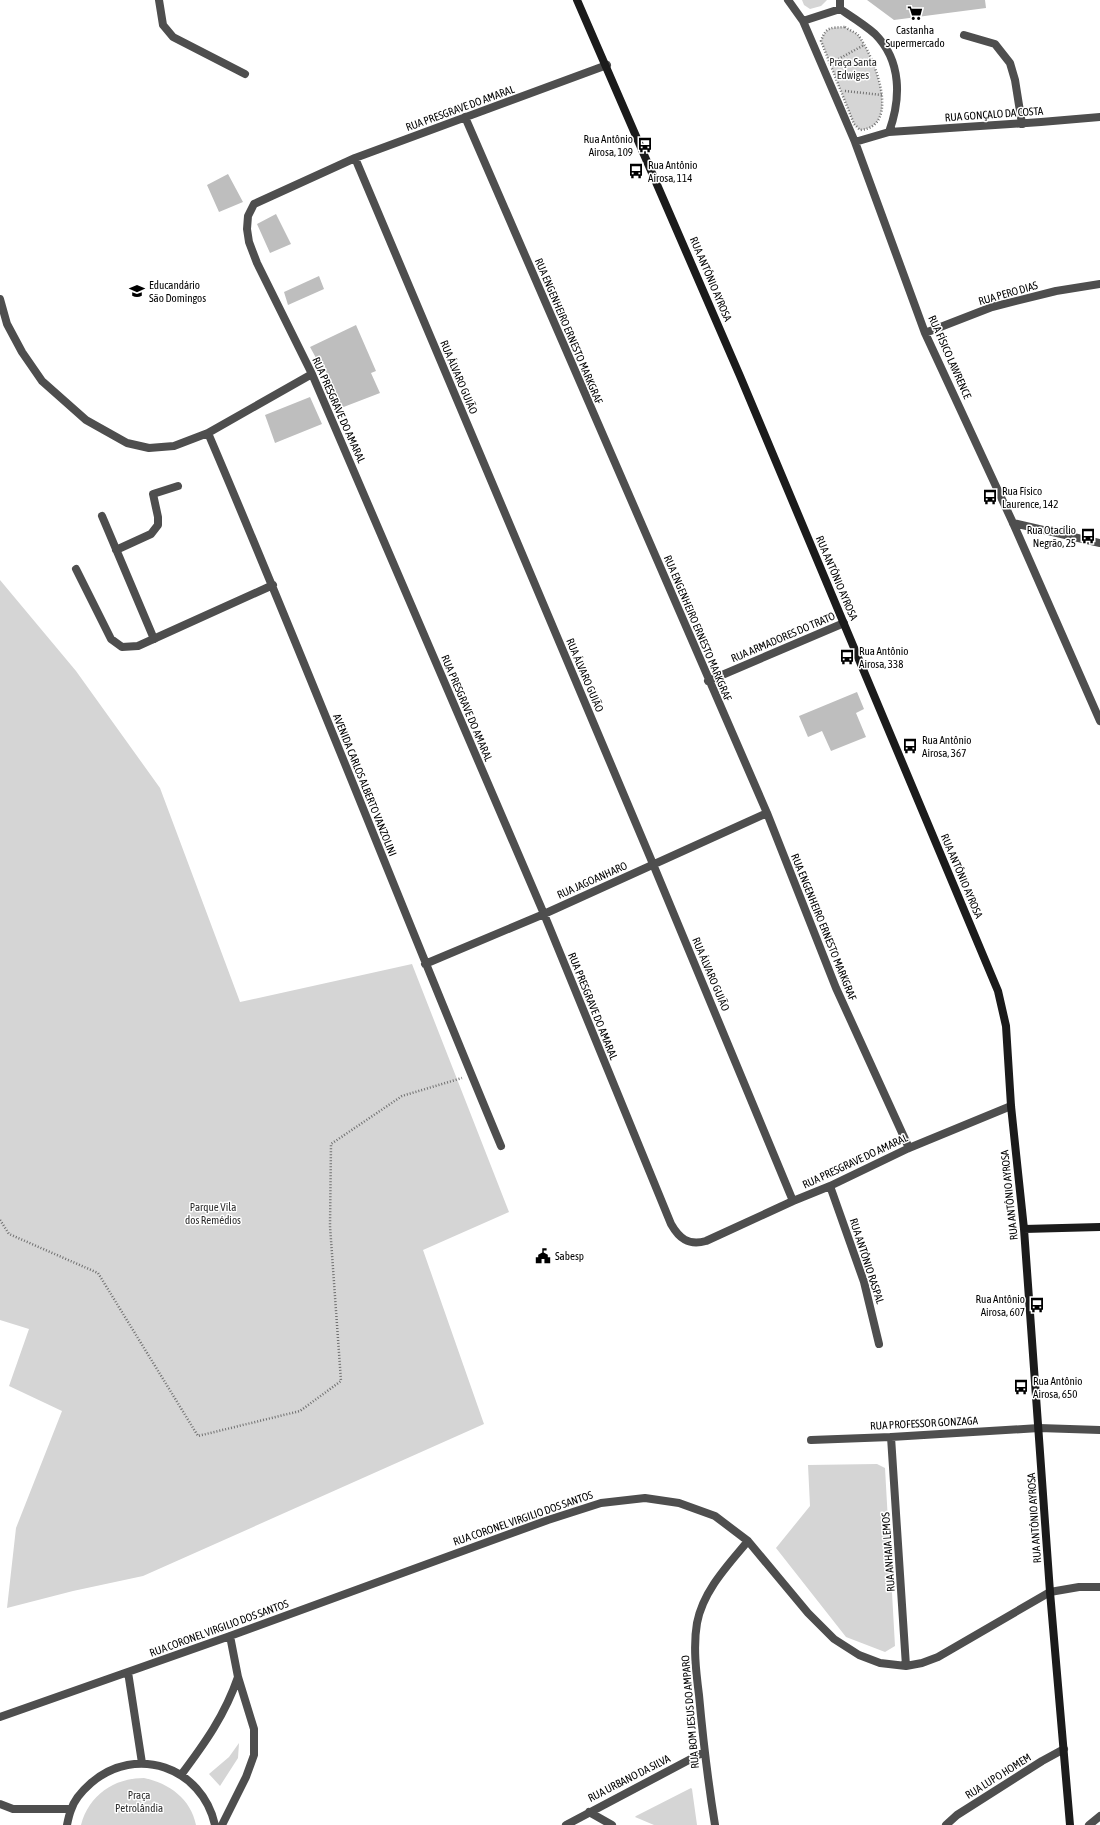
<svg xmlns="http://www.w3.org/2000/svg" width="1100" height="1825" font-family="'Asap Condensed',sans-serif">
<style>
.green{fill:#d5d5d5}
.building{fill:#bebebe}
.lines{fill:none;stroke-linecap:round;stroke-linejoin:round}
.path{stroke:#707070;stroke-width:2.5;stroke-dasharray:1 2;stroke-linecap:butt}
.lane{stroke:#4e4e4e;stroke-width:8}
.street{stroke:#4e4e4e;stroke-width:8}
.secondary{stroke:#1b1b1b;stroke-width:8}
.labels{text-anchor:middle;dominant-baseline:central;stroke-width:3;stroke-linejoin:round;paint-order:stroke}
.poi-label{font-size:11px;fill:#000;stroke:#fff;text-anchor:start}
.park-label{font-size:11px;fill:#2c2c2c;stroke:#fff}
.street-label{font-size:11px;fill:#000;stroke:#fff}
</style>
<rect width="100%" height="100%" fill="#fff"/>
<!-- green -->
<path class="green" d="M802 0H827L821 6 810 9 804 5Z
M845 27C849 30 855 32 858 35 873 54 903 127 860 130L854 124 821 41C826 26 831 28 845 27Z
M0 580 76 671 160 788 240 1002 412 964 509 1212 423 1250 484 1424 143 1576 73 1591 7 1608 16 1528 62 1411 9 1386 29 1329 0 1320Z
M877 1464 885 1468 895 1646 885 1652 846 1637 776 1548 810 1506 808 1465Z
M239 1743 238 1758 220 1786 209 1774 229 1757Z
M144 1778C169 1783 191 1799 196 1825H81C89 1795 114 1778 144 1778Z
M691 1788 692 1789 697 1825H654L635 1817 636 1816Z"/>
<!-- building -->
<path class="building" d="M867 0H985L986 8 894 20Z
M228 174 243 202 219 212 207 185Z
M276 214 291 244 270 253 257 224Z
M319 276 324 289 288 305 284 292Z
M356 325 376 371 371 373 380 393 341 408 332 393 334 392 324 366 321 367 310 347Z
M310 397 322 424 275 443 265 415Z
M857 692 864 709 856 713 866 737 831 751 822 731 808 737 799 716Z"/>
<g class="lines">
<!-- path -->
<path class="path" d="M845 27C849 30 855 32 858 35 873 54 903 127 860 130L854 124 821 41C826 26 831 28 845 27Z
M833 62 864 45
M845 91 882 95
M0 1220 9 1234 98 1273 198 1436 300 1411 341 1381 330 1226 331 1144 402 1096 462 1078"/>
<!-- lane -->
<path class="lane" d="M159 0 163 25 173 37 245 74
M964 35 995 44 1010 63 1015 80 1022 124
M102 516 154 639
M116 550 151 534 158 525V517L153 494 178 486"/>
<!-- street -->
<path class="street" d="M788 0 803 21 855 142 925 333 1013 523 1100 721
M840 0V9
M803 21 840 9C852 17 865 25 875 34 902 61 901 99 889 132L855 142
M607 65 355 158 254 204 248 216 247 229 249 242 257 263 312 374 544 914 671 1224C679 1238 688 1246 706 1241L793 1201 830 1186 909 1148 1011 1106
M465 117 767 813 836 988 909 1148
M889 132 1041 122 1100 117
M355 158 653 864 793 1201
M0 299 7 324 22 352 42 381 86 420 127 443 149 448 174 446 208 433 312 374
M925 333 992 307 1056 291 1100 284
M208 433C309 669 402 909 501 1146
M1013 523 1100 543
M76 569 111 639 122 647 138 646 273 585
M708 681 844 623
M425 964 544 914 767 813
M830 1186 864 1282 879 1344
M891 1437 906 1666
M811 1440 891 1437 1039 1428 1100 1430
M128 1672 142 1763
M0 1717 230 1636 548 1520 601 1503 645 1498 679 1503 715 1516 748 1541 808 1613 834 1639 859 1655 880 1663 906 1666 922 1663 938 1657 1050 1592 1079 1587H1100
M181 1775C205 1743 225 1715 238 1677
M0 1804 13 1809H71
M589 1812 612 1825
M67 1825C68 1820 69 1815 71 1810 74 1800 83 1790 91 1783 136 1744 202 1767 215 1825
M222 1825 246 1777 254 1755V1729L238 1677 230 1636
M566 1825 704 1752
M715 1825C708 1782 703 1739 699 1695 696 1672 693 1646 697 1623 703 1591 728 1565 748 1541
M946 1825 957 1815 1042 1761 1064 1749
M1089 1825 1100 1816"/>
<!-- secondary -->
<path class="secondary" d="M577 0 740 376 998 991 1006 1026 1011 1106 1024 1229 1050 1592 1070 1825
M1024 1229 1100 1227"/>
</g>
<!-- icons -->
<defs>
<g id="supermarket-bare" transform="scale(1.2)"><path d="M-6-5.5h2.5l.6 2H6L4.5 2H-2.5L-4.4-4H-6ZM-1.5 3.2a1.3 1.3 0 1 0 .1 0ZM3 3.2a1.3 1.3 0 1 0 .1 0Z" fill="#000" stroke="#fff" stroke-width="2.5" paint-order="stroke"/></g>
<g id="bus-bare" transform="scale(1.2)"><path d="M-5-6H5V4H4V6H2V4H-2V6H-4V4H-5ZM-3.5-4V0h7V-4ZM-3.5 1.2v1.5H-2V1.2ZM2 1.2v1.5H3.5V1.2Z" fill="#000" stroke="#fff" stroke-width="2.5" paint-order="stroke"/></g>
<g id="school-bare" transform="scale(1.2)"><path d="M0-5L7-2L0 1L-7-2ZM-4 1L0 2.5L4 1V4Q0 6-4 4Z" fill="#000" stroke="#fff" stroke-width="2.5" paint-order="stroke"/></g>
<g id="civic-bare" transform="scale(1.2)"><path d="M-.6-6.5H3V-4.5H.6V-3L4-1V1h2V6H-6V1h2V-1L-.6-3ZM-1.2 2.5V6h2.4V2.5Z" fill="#000" stroke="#fff" stroke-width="2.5" paint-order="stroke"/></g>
</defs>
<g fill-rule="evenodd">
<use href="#supermarket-bare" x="915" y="13"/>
<use href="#bus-bare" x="645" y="145"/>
<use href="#bus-bare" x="636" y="171"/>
<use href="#school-bare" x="137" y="291"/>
<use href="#bus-bare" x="990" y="497"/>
<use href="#bus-bare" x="1088" y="536"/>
<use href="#bus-bare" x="847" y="657"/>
<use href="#bus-bare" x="910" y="746"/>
<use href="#civic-bare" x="543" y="1256"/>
<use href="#bus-bare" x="1037" y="1305"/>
<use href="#bus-bare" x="1021" y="1387"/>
</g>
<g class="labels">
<!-- poi labels -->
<g class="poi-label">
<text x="915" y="30" text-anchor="middle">Castanha<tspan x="915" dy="13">Supermercado</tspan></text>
<text x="633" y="139" text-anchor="end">Rua Antônio<tspan x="633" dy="13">Airosa, 109</tspan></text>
<text x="648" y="165">Rua Antônio<tspan x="648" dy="13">Airosa, 114</tspan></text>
<text x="149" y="285">Educandário<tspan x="149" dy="13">São Domingos</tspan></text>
<text x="1002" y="491">Rua Físico<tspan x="1002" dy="13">Laurence, 142</tspan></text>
<text x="1076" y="530" text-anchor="end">Rua Otacílio<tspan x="1076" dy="13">Negrão, 25</tspan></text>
<text x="859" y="651">Rua Antônio<tspan x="859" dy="13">Airosa, 338</tspan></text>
<text x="922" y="740">Rua Antônio<tspan x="922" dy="13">Airosa, 367</tspan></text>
<text x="555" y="1256">Sabesp</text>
<text x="1025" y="1299" text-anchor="end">Rua Antônio<tspan x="1025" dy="13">Airosa, 607</tspan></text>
<text x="1033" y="1381">Rua Antônio<tspan x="1033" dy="13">Airosa, 650</tspan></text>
</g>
<!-- park labels -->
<g class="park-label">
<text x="853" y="62">Praça Santa<tspan x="853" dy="13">Edwiges</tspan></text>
<text x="213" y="1207">Parque Vila<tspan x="213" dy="13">dos Remédios</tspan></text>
<text x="139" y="1795">Praça<tspan x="139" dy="13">Petrolândia</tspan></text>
</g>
<!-- street labels -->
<g class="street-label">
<text transform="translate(460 108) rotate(-20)">RUA PRESGRAVE DO AMARAL</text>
<text transform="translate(994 114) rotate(-4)">RUA GONÇALO DA COSTA</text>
<text transform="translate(711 279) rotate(67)">RUA ANTÔNIO AYROSA</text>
<text transform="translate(1008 293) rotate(-16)">RUA PERO DIAS</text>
<text transform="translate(569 331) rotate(67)">RUA ENGENHEIRO ERNESTO MARKGRAF</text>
<text transform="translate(950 357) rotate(66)">RUA FÍSICO LAWRENCE</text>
<text transform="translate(459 377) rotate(67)">RUA ÁLVARO GUIÃO</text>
<text transform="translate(339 410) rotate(66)">RUA PRESGRAVE DO AMARAL</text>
<text transform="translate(837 578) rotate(67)">RUA ANTÔNIO AYROSA</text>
<text transform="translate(698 628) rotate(67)">RUA ENGENHEIRO ERNESTO MARKGRAF</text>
<text transform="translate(783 637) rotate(-23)">RUA ARMADORES DO TRATO</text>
<text transform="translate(585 675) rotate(67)">RUA ÁLVARO GUIÃO</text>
<text transform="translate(467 708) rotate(67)">RUA PRESGRAVE DO AMARAL</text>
<text transform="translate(365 785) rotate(68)">AVENIDA CARLOS ALBERTO VANZOLINI</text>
<text transform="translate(962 876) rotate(67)">RUA ANTÔNIO AYROSA</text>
<text transform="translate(592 880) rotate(-24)">RUA JAGOANHARO</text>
<text transform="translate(824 927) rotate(68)">RUA ENGENHEIRO ERNESTO MARKGRAF</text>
<text transform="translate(711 974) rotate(67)">RUA ÁLVARO GUIÃO</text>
<text transform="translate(593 1006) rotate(68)">RUA PRESGRAVE DO AMARAL</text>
<text transform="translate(855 1161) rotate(-25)">RUA PRESGRAVE DO AMARAL</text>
<text transform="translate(1009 1195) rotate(-96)">RUA ANTÔNIO AYROSA</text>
<text transform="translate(867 1261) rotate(72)">RUA ANTÔNIO RASPAL</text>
<text transform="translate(924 1423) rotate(-3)">RUA PROFESSOR GONZAGA</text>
<text transform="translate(523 1518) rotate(-19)">RUA CORONEL VIRGILIO DOS SANTOS</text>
<text transform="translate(1034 1518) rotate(-94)">RUA ANTÔNIO AYROSA</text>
<text transform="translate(888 1552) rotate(-94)">RUA ANHAIA LEMOS</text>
<text transform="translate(219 1628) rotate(-20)">RUA CORONEL VIRGILIO DOS SANTOS</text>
<text transform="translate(690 1712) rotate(-95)">RUA BOM JESUS DO AMPARO</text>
<text transform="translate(998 1776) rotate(-32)">RUA LUPO HOMEM</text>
<text transform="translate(629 1778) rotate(-27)">RUA URBANO DA SILVA</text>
</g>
</g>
</svg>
